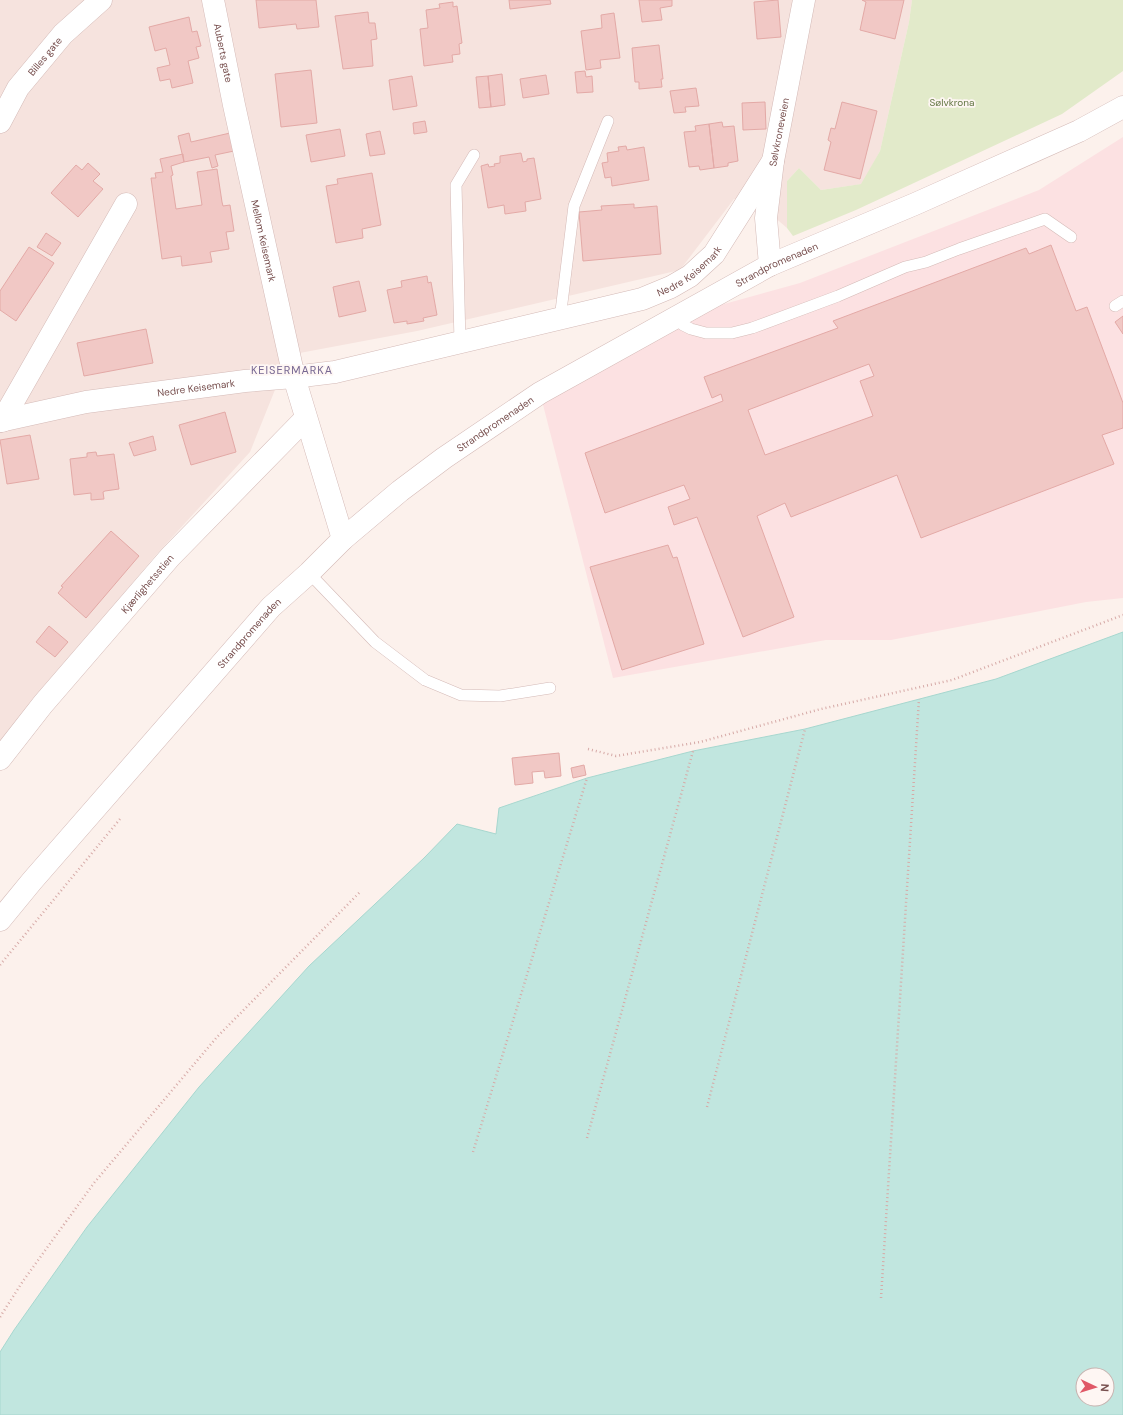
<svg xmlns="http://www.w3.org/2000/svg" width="1123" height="1415" font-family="'DM Sans',sans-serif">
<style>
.residential{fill:#f6e3de}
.commercial{fill:#fce1e2}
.green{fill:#e2eaca}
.water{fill:#c1e6df;stroke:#a7d7cf;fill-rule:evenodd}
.building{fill:#f1c8c5;stroke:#e3a9a6;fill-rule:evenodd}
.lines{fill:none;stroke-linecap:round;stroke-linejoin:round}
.service-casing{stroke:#d4bab7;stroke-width:12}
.minor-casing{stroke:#d4bab7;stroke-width:23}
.path{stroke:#d6aaa7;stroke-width:2.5;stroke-dasharray:1 3;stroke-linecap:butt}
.service{stroke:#fff;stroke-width:11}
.minor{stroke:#fff;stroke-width:22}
.labels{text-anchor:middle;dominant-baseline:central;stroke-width:3.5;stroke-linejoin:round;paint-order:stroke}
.street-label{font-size:10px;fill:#78504f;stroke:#fef6f3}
.park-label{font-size:10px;fill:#647744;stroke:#fef6f3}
.neighbourhood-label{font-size:11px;letter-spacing:1px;fill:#766792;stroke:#fef6f3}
</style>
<rect width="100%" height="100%" fill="#fcf1ec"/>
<!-- residential -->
<path class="residential" d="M0 0H912L909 22 880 151 862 184 821 190 799 168 787 181V228L759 204 734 199 680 270 417 331 289 355 250 452 155 556 0 741Z"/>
<!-- commercial -->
<path class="commercial" d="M1123 137V598L1086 602 891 640H826L613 678 540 393 677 317 800 283 1039 190Z"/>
<!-- green -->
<path class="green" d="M912 0H1123V71L1062 114 856 210 793 236 787 228V181L799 168 821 190 861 184 880 151 909 22Z"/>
<!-- water -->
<path class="water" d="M1123 632V1415H0V1352L14 1330 87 1227 199 1087 309 966 424 858 457 824 496 834 499 808 587 778 693 751 805 729 996 679ZM1083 1375H1107V1399H1083Z"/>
<!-- building -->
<path class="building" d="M256 0H316L319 27 297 29 296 24 259 28Z
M509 0H550L551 4 510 9Z
M639 0H672V6L660 8 662 20 642 22Z
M778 0 781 37 757 39 754 2Z
M862 0H904L895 39 860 30 866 2Z
M453 2V7L457 6 462 43 459 44 460 54 452 55 453 62 424 66 420 29 428 28 426 10 440 8 439 4Z
M368 12 369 23H375L377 39 371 40 373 66 343 69 335 16Z
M614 13 620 58 600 60 601 68 586 70 581 31 602 28 601 15Z
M189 17 192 32 197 31 201 46 196 47 199 58 188 61 193 83 172 88 170 79 160 81 157 68 170 65 166 48 155 51 149 27Z
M659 45 663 79H661L662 87 639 89V82H635L632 48Z
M311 70 317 123 281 127 275 74Z
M585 71 586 77 592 76 593 92 577 93 575 72Z
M502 74 505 105 491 107 488 76Z
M546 75 549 94 523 98 520 79Z
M412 76 417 106 393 110 389 80Z
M488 76 491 107 479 108 476 77Z
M696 88 699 106 685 107 686 112 674 113 670 91Z
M765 102 766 129 743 130 742 103Z
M842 102 877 111 860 179 824 170 831 142 828 140 831 128 835 129Z
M425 121 427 132 414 134 413 123Z
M722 122 723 127 734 126 738 161 728 163V166L714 168 709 124Z
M709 124 714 168 700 170 699 166 689 167 684 132 696 131 695 126Z
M340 129 345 156 311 162 306 135Z
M380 131 385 154 370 156 366 134Z
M189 133 191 142 230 133 234 151 215 155 218 166 212 168 209 157 184 162 178 136Z
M626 146 627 150 644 147 649 180 612 186 611 177 605 178 602 163 608 162 607 153 619 151 618 147Z
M521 153 523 162 527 161V159L534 158 541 199 525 202 526 211 505 214 504 205 488 208 481 166 488 164 489 167 495 166 494 164 500 163V156Z
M183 154 184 162 171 166 173 175 171 176 176 209 202 205 197 172 217 169 222 202 223 206 230 205 234 231 226 232 229 249 210 252 212 262 182 266 181 256 162 259 151 178H156L155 173 163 172 160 159Z
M88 163 100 174 93 181 103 189 78 217 51 193 76 165 82 170Z
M372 173 381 225 362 229 363 238 336 243 326 186 338 184 337 179Z
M634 204V208L657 206 661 254 583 261 579 212 602 210 601 206Z
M46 233 61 243 52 256 37 247Z
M1051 245 1076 311 1087 307 1123 403V428L1102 435 1114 464 921 538 897 475 791 517 785 503 757 516 794 617 743 637 697 517 674 525 668 507 690 499 684 485 605 513 585 453 723 401 721 394 712 398 704 377 838 328 833 321 1026 248 1029 254ZM869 364 874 376 860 381 873 416 765 455 748 410Z
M29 247 54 263 16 321 0 310V291Z
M427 276 428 283 431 282 437 315 423 318 424 321 407 324V321L394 323 387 290 402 287 401 281Z
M359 281 366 311 339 317 333 287Z
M1123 316V334L1115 322Z
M146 329 153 363 84 376 77 343Z
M225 412 236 452 191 465 179 425Z
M30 435 39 479 7 484 0 440Z
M153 436 156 450 134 456 129 443Z
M96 452 97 456 114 454 119 489 105 491 103 492 104 499 91 500V493L74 495 70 459 87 457V453Z
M111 531 139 556 86 618 58 593 63 587 61 586Z
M668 545 673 558 677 557 704 644 622 670 590 567Z
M49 626 68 642 55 657 36 642Z
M559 753 561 776 545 778 544 771 532 772 533 783 515 785 512 758Z
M584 765 586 775 573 778 571 768Z"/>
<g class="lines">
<!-- service casing -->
<g class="service-casing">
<path id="service" d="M1115 306 1123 301
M677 317 683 325 691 329 706 333H732L752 328 838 296 905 267 926 262 959 249 1045 219 1071 237
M560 319 574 206 608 121
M460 342 456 185 474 155
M309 573 375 642 425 680 461 695 500 696 550 688"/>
</g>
<!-- minor casing -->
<g class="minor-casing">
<g id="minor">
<path id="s1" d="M213 0 234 105 294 377 343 539"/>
<path id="s2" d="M0 122 18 88 63 34 101 0"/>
<path id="s3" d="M770 265 766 218 773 161 804 0"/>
<path id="s4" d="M0 421 86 402 245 381 294 377 335 372 642 299 671 287 690 276 714 254 773 161"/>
<path d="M2 421 126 204"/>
<path id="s5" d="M0 759 43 704 170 557 305 419"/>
<path id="s6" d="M0 920 32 881 271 607 309 573 343 539 400 491 444 458 540 393 770 265 915 204 1079 131 1123 107"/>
</g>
</g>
<!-- path -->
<path class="path" d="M588 749 616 756 700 742 821 709 952 680 1123 615
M0 965 120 819
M707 1107 805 729
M587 1138 693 751
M473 1152 587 778
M881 1298 919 699
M0 1317 23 1281 94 1183 217 1037 361 891"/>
<!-- service -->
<use href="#service" class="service"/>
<!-- minor -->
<use href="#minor" class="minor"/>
</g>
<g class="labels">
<!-- street labels -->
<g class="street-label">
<text stroke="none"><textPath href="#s1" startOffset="54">Auberts gate</textPath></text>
<text stroke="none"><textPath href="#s2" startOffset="80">Billes gate</textPath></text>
<text stroke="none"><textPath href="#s3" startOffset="134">Sølvkroneveien</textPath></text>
<text stroke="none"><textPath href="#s1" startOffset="246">Mellom Keisemark</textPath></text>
<text stroke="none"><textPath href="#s6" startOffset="1028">Strandpromenaden</textPath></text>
<text stroke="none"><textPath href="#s4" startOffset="710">Nedre Keisemark</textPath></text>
<text stroke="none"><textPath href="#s4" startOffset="199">Nedre Keisemark</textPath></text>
<text stroke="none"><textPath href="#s6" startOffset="704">Strandpromenaden</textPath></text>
<text stroke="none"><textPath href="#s5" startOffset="229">Kjærlighetsstien</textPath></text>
<text stroke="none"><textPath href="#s6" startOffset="380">Strandpromenaden</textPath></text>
</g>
<!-- park labels -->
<g class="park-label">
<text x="952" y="102">Sølvkrona</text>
</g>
<!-- neighbourhood labels -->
<g class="neighbourhood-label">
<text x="292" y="370">KEISERMARKA</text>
</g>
</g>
<!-- north arrow -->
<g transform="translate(1095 1387) rotate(94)"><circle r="19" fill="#fef6f3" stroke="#c8b4b1"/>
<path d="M0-3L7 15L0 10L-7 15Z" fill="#e05867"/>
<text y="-6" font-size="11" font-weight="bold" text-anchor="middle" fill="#78504f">N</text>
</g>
</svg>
